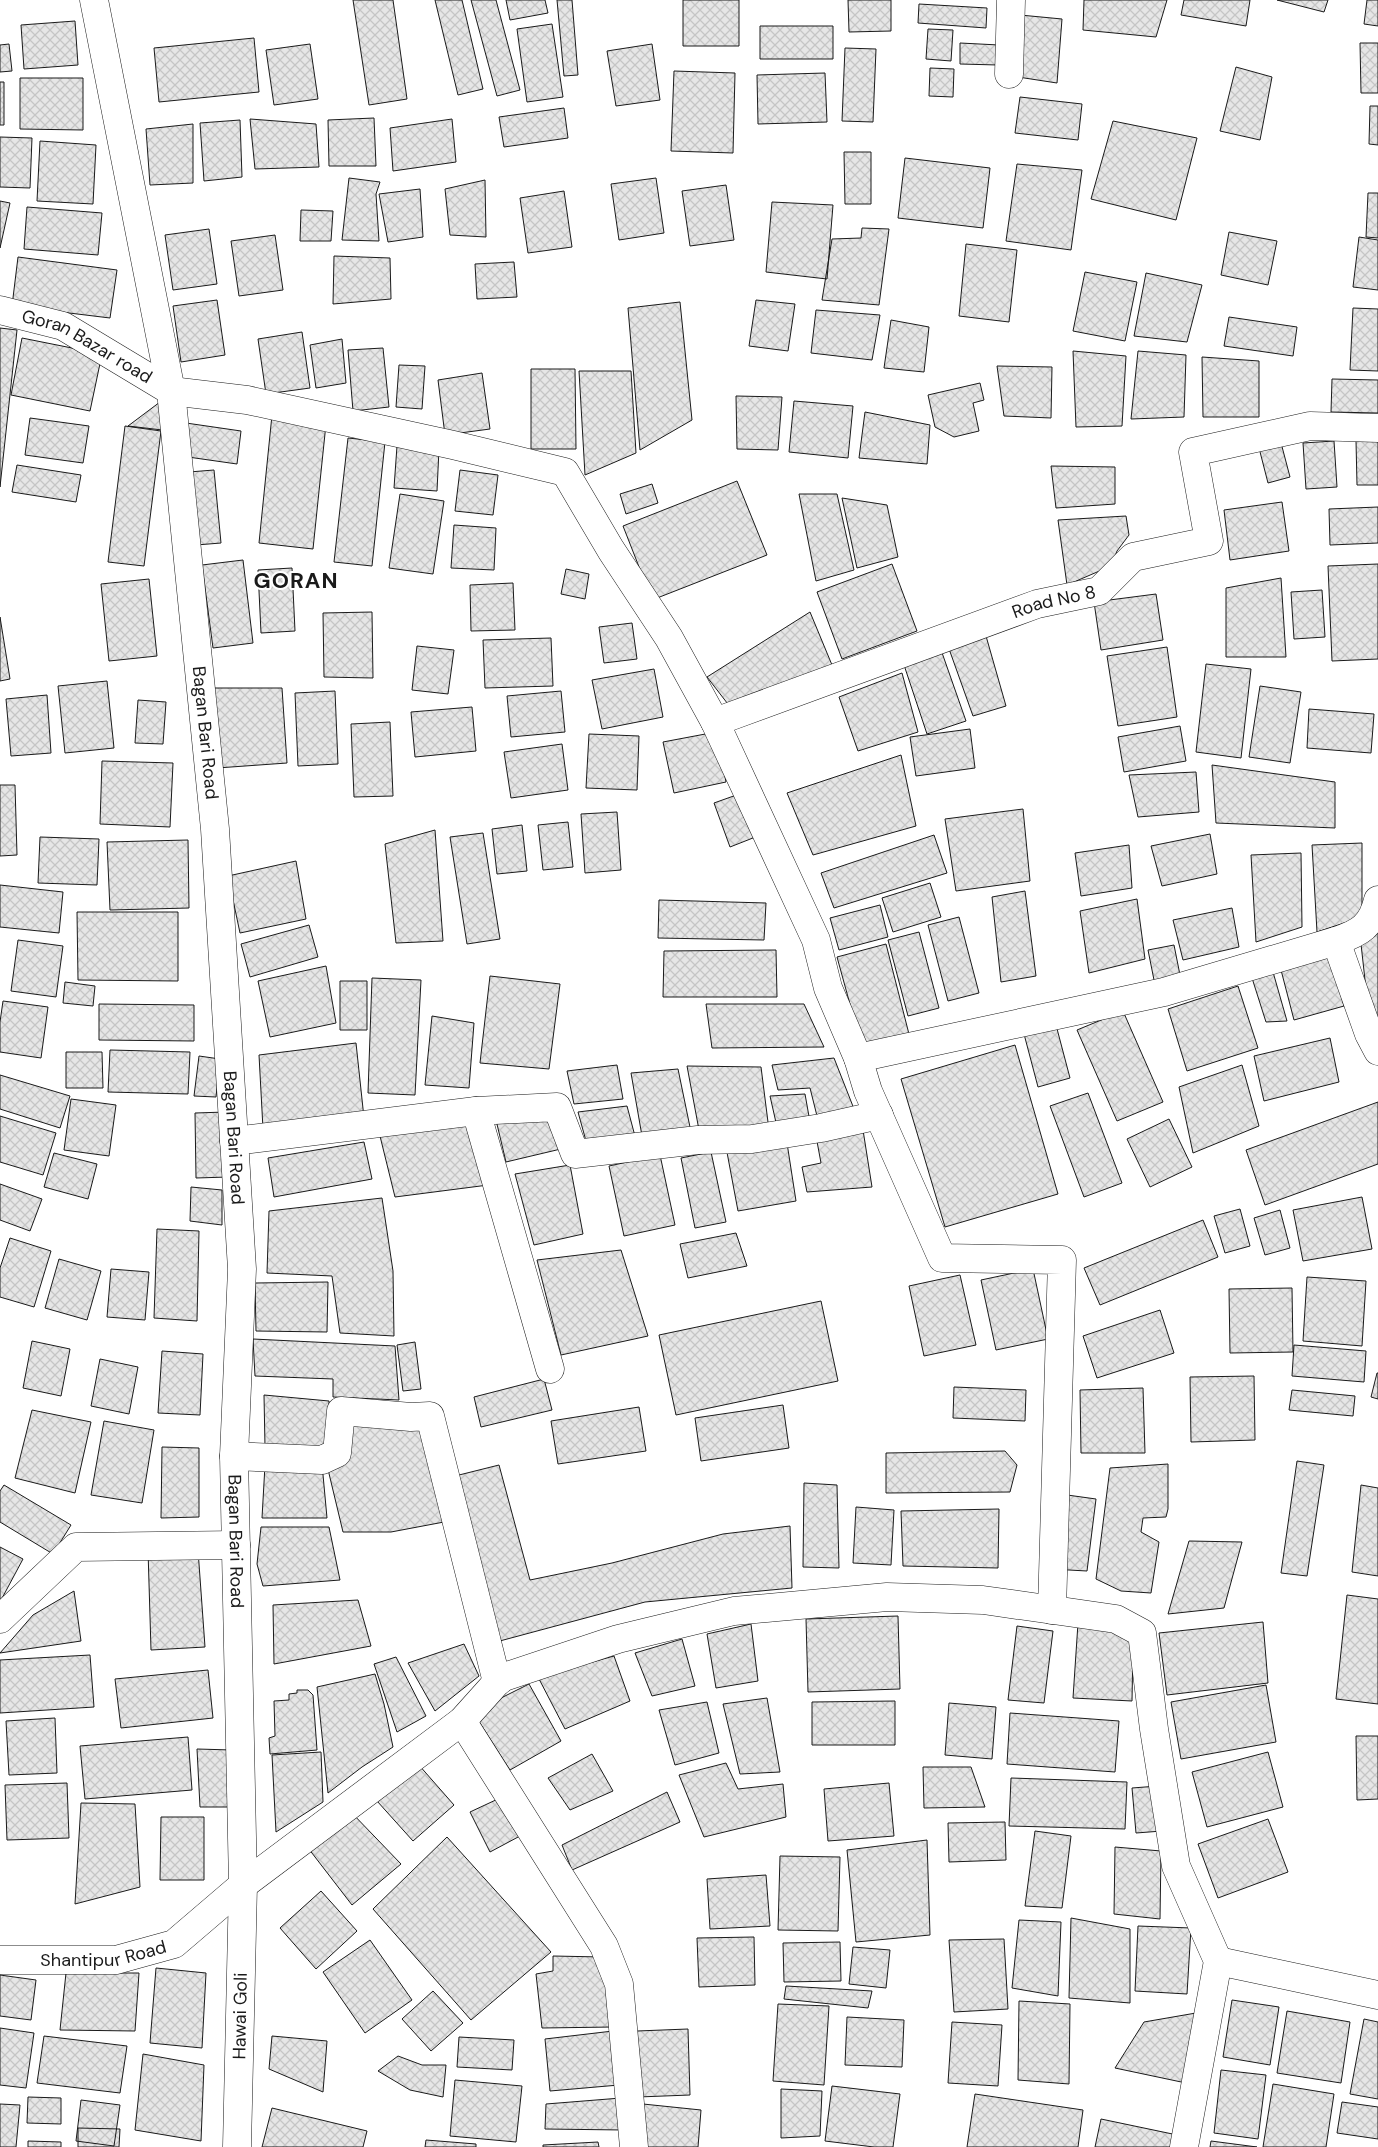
<svg xmlns="http://www.w3.org/2000/svg" width="1378" height="2147" font-family="'DM Sans',sans-serif">
<style>
.building{fill:url(#building-cross-hatch);stroke:#1a1a1a}
.lines{fill:none;stroke-linecap:round;stroke-linejoin:round}
.street-casing{stroke:#1a1a1a;stroke-width:29}
.street{stroke:#fff;stroke-width:28}
.labels{text-anchor:middle;dominant-baseline:central;stroke-width:4;stroke-linejoin:round;paint-order:stroke}
.street-label{font-size:18px;fill:#1a1a1a;stroke:#fff}
.district-label{font-size:22px;font-weight:bold;letter-spacing:1px;fill:#1a1a1a;stroke:#fff}
</style>
<defs>
<pattern id="building-cross-hatch" width="8" height="8" patternUnits="userSpaceOnUse" patternTransform="scale(1.25)"><rect width="8" height="8" fill="#e6e6e6"/><path d="M0 0l8 8M0 8l8-8" fill="none" stroke="#c5c5c5"/></pattern>
</defs>
<rect width="100%" height="100%" fill="#fff"/>
<!-- building -->
<path class="building" d="M353 0H393L407 99 369 105Z
M435 0H462L483 89 458 95Z
M471 0H496L520 90 497 96Z
M506 0H545L548 13 510 20Z
M557 0H572L578 75 564 76Z
M683 0H739V46H683Z
M848 0H891V31L849 32Z
M1084 0H1167L1156 37 1083 30Z
M1184 0H1250L1246 26 1181 15Z
M1277 0H1328L1324 12Z
M1367 0H1378V26L1364 24Z
M919 4 987 8 986 28 918 23Z
M1020 15 1062 19 1057 83 1018 77Z
M75 21 78 65 24 69 21 25Z
M552 24 563 97 527 102 517 29Z
M760 26H833V59H760Z
M928 29 953 30 951 61 926 59Z
M254 38 259 92 159 102 154 48Z
M960 43 999 45 998 65 960 64Z
M1360 43H1378V93H1361Z
M9 44 12 71 0 72V45Z
M310 44 318 99 274 105 266 50Z
M652 44 660 100 616 106 607 51Z
M845 48 876 49 873 122 842 121Z
M1236 67 1272 77 1260 140 1220 131Z
M930 68 954 69 953 97 929 96Z
M674 71 735 73 733 153 671 151Z
M825 73 827 122 758 124 757 75Z
M20 78H83V130L20 129Z
M0 82H4V125H0Z
M1020 97 1082 104 1078 140 1015 133Z
M1370 106H1378V145L1369 144Z
M564 108 568 138 504 147 499 117Z
M374 118 376 166H329L328 120Z
M250 119 316 124 319 167 255 169Z
M452 119 456 162 393 171 390 128Z
M240 120 242 177 204 181 200 123Z
M1113 121 1197 138 1176 220 1091 199Z
M193 124V183L150 185 146 129Z
M0 137 32 138 30 188 0 187Z
M40 141 96 145 93 204 37 201Z
M844 152H871V204H845Z
M905 158 990 168 983 228 898 218Z
M1017 164 1082 170 1071 250 1006 241Z
M349 178 380 182 376 194 379 241 342 240Z
M656 178 664 233 619 240 611 184Z
M485 180 486 237 450 235 445 189Z
M726 185 734 240 690 246 682 191Z
M420 189 423 237 388 242 379 194Z
M564 191 572 247 528 253 520 198Z
M1368 193H1378V238L1366 237Z
M0 201 10 203 0 248Z
M772 202 833 205 827 279 766 272Z
M27 207 102 213 98 255 24 249Z
M301 210 333 211 331 241H300Z
M862 228 889 229 879 305 822 300 832 239 861 238Z
M209 229 217 284 173 290 165 235Z
M1229 232 1277 241 1268 285 1221 275Z
M275 235 283 290 239 296 231 241Z
M1359 237 1378 240V290L1353 287Z
M966 244 1017 250 1009 322 959 316Z
M334 256 390 258 391 299 333 304Z
M18 257 117 270 110 318 12 306Z
M514 262 517 297 477 299 475 264Z
M1085 272 1137 282 1125 341 1073 331Z
M1146 273 1202 285 1187 342 1134 336Z
M217 300 225 355 181 362 173 306Z
M756 300 795 304 788 351 749 346Z
M680 302 692 420 640 450 628 308Z
M1353 308 1378 309V371L1350 370Z
M816 310 880 315 872 360 811 353Z
M1229 317 1297 327 1293 356 1224 346Z
M891 320 929 327 924 372 884 368Z
M0 328 17 330 0 487Z
M302 332 310 388 266 394 258 339Z
M22 338 102 354 90 411 11 395Z
M342 339 346 383 316 388 310 345Z
M383 348 389 407 353 411 348 350Z
M1073 351 1126 356 1122 426 1076 427Z
M1138 351 1186 355 1184 417 1131 419Z
M1202 357 1259 361V417H1203Z
M399 365 425 366 422 409 396 407Z
M997 366 1052 367 1051 418 1004 416Z
M531 369H575L576 449H531Z
M579 371H631L636 453 585 475Z
M482 373 490 429 445 435 438 380Z
M1332 379 1378 380V413L1331 412Z
M980 383 984 400 973 403 979 431 954 437 935 427 928 395Z
M168 396 171 431 128 426Z
M736 396 782 397 778 450 737 449Z
M794 401 853 406 848 458 789 452Z
M865 412 930 425 927 464 859 458Z
M272 415 326 424 313 549 259 543Z
M30 418 89 426 83 463 25 455Z
M186 423 241 431 237 464 181 456Z
M125 426 161 431 144 566 108 562Z
M348 438 385 442 372 566 334 562Z
M1280 439 1290 477 1268 483 1258 444Z
M1334 441 1337 487 1306 489 1303 443Z
M1356 441H1378V485H1357Z
M397 446 439 449 437 491 394 488Z
M17 465 81 475 76 502 12 492Z
M1051 466 1115 467V504L1056 508Z
M214 470 221 543 196 545 189 472Z
M460 470 498 475 493 515 455 511Z
M737 481 767 555 652 600 623 526Z
M652 484 658 503 626 514 620 494Z
M400 494 444 501 433 574 389 568Z
M799 494H837L854 570 816 581Z
M842 498 887 505 898 557 857 568Z
M1282 502 1289 551 1230 560 1224 510Z
M1378 507V543L1330 545 1329 509Z
M1126 516 1129 535 1117 551 1111 566 1067 585 1058 520Z
M454 525 496 528 494 570 451 568Z
M243 560 253 643 213 648 202 565Z
M892 564 917 631 842 659 817 592Z
M1378 564V659L1332 661 1328 566Z
M292 568 295 631 261 633 258 570Z
M566 569 589 574 585 599 561 594Z
M1281 578 1286 657H1226V588Z
M149 579 157 656 109 661 101 584Z
M513 583 515 630 471 631 470 585Z
M1322 590 1325 637 1294 639 1291 592Z
M1156 594 1163 640 1101 650 1094 602Z
M372 612 373 678 324 677 323 613Z
M810 612 832 665 731 708 707 677Z
M0 617 10 679 0 681Z
M632 623 637 659 604 663 599 627Z
M986 636 1006 706 973 716 948 646Z
M551 638 553 686 485 688 483 640Z
M417 646 454 650 448 694 412 690Z
M940 647 966 721 927 734 902 659Z
M1167 647 1177 717 1118 726 1107 656Z
M1206 664 1251 669 1241 758 1196 752Z
M654 669 663 717 602 729 592 680Z
M902 673 918 732 858 751 839 697Z
M107 681 114 748 65 753 58 686Z
M1260 686 1301 692 1290 763 1249 757Z
M210 688H282L287 763 217 768Z
M335 691 338 764 298 766 295 693Z
M561 691 565 732 511 737 507 696Z
M47 695 51 753 11 756 6 699Z
M138 700 166 702 163 744 135 743Z
M472 707 476 751 415 757 411 712Z
M1309 709 1374 714 1371 753 1307 748Z
M390 722 393 796 354 797 351 724Z
M1180 726 1186 761 1124 772 1118 737Z
M970 729 975 768 916 776 910 737Z
M716 732 726 782 674 793 663 742Z
M589 734 639 736 637 790 586 788Z
M562 744 568 790 511 798 504 752Z
M901 755 916 826 813 855 787 793Z
M102 761 173 763 170 827 100 824Z
M1212 765 1335 782V828L1216 823Z
M1196 772 1199 812 1138 817 1129 775Z
M0 785H15L17 855 0 856Z
M742 793 758 836 730 847 714 803Z
M1023 809 1030 881 956 891 945 819Z
M617 812 621 870 585 873 581 814Z
M568 822 573 867 543 870 538 825Z
M522 825 527 871 497 874 492 829Z
M435 830 443 941 396 943 385 844Z
M483 833 500 939 467 944 450 837Z
M1210 834 1217 874 1162 886 1151 846Z
M934 835 947 873 834 908 821 873Z
M40 837 99 839 97 885 38 883Z
M188 840 189 908 110 910 107 842Z
M1362 843V917L1317 932 1312 845Z
M1129 845 1132 888 1081 896 1075 853Z
M1301 853 1302 927 1256 942 1251 855Z
M296 861 306 919 240 933 228 876Z
M930 883 941 917 893 932 882 898Z
M0 885 63 892 59 933 0 927Z
M1025 891 1036 976 1001 982 992 897Z
M1137 899 1145 959 1089 973 1080 911Z
M659 900 766 903 764 940 658 938Z
M880 905 888 937 839 950 830 918Z
M1232 908 1239 947 1183 960 1173 920Z
M77 912H178V981L78 980Z
M959 917 979 993 948 1001 928 925Z
M309 925 318 957 250 977 241 944Z
M919 932 939 1008 908 1016 888 940Z
M1378 932V1020L1367 998 1360 935Z
M18 940 63 946 56 997 11 991Z
M886 944 910 1038 862 1048 837 957Z
M1174 945 1181 980 1155 985 1148 950Z
M776 950 777 997H663L664 951Z
M1330 957 1344 1006 1294 1020 1281 970Z
M326 966 336 1023 270 1037 258 981Z
M1273 972 1287 1021 1266 1022 1252 978Z
M490 976 560 984 549 1069 480 1063Z
M372 978 421 980 415 1095 368 1093Z
M340 981H367V1030H340Z
M65 982 95 986 93 1006 63 1003Z
M1238 986 1258 1048 1187 1071 1168 1009Z
M3 1001 48 1007 41 1058 0 1052V1022Z
M99 1004 194 1005V1041L99 1040Z
M706 1004H804L824 1047 712 1048Z
M1123 1011 1163 1102 1117 1121 1077 1030Z
M432 1016 474 1023 469 1088 425 1085Z
M1056 1025 1070 1078 1038 1087 1024 1034Z
M1330 1038 1339 1082 1264 1101 1254 1056Z
M356 1043 364 1118 263 1129 259 1055Z
M1015 1045 1058 1194 945 1227 901 1079Z
M110 1050 190 1052 188 1094 108 1092Z
M66 1052H102L103 1088H66Z
M199 1056 220 1059 216 1097 194 1096Z
M834 1058 856 1114 818 1120 810 1088 778 1090 772 1065Z
M617 1065 623 1099 574 1104 567 1071Z
M1242 1065 1259 1126 1193 1153 1179 1087Z
M687 1066 761 1067 769 1130H699Z
M678 1069 691 1132 642 1136 631 1073Z
M0 1075 70 1096 60 1128 0 1109Z
M1088 1093 1122 1183 1084 1197 1050 1106Z
M805 1094 810 1122 777 1127 770 1096Z
M71 1099 116 1105 109 1156 64 1150Z
M1378 1102V1164L1265 1205 1246 1150Z
M627 1106 636 1140 586 1141 578 1112Z
M555 1107 565 1148 506 1162 496 1120Z
M226 1112 228 1177 196 1178 195 1113Z
M0 1116 56 1133 43 1175 0 1162Z
M475 1119 496 1184 395 1197 379 1132Z
M1169 1119 1192 1167 1150 1187 1127 1139Z
M863 1130 872 1187 807 1192 802 1167 821 1163 816 1136Z
M364 1142 372 1179 274 1197 268 1158Z
M787 1143 796 1201 738 1211 726 1147Z
M711 1152 726 1222 695 1228 681 1158Z
M54 1153 97 1164 88 1199 44 1187Z
M660 1155 675 1225 624 1236 609 1166Z
M570 1165 583 1234 534 1245 515 1174Z
M0 1184 42 1199 30 1231 0 1220Z
M191 1187 222 1190V1225L190 1221Z
M1362 1197 1372 1249 1303 1261 1293 1210Z
M382 1198 393 1271 394 1336 340 1333 332 1276 267 1273 269 1211Z
M1240 1209 1250 1246 1225 1253 1214 1216Z
M1280 1210 1290 1248 1265 1255 1254 1218Z
M1203 1220 1218 1257 1100 1305 1084 1268Z
M157 1229 199 1231 197 1321 154 1318Z
M736 1233 747 1266 688 1278 680 1244Z
M10 1238 51 1251 34 1307 0 1297V1268Z
M621 1250 648 1336 561 1355 537 1260Z
M59 1259 101 1271 87 1320 45 1308Z
M111 1269 149 1272 145 1320 107 1317Z
M1033 1269 1048 1339 996 1350 981 1280Z
M960 1275 976 1345 924 1356 909 1286Z
M1307 1277 1366 1281 1362 1346 1303 1341Z
M328 1282 327 1332 256 1331 255 1283Z
M1292 1288 1293 1352 1230 1353 1229 1289Z
M821 1301 838 1381 676 1415 659 1335Z
M1160 1310 1174 1353 1097 1378 1083 1336Z
M253 1339 395 1346 399 1400 333 1397V1379L255 1376Z
M32 1341 70 1349 61 1396 23 1388Z
M415 1342 421 1389 403 1391 397 1345Z
M1294 1345 1366 1351 1364 1382 1292 1376Z
M162 1351 203 1354 200 1415 158 1413Z
M100 1359 138 1367 129 1414 91 1406Z
M1377 1373H1378V1399L1371 1397Z
M1254 1376 1255 1440 1191 1442 1190 1377Z
M544 1379 552 1410 481 1427 474 1397Z
M954 1387 1026 1390 1025 1421 953 1418Z
M1143 1388 1145 1453H1081L1080 1390Z
M1292 1390 1355 1396 1353 1416 1289 1410Z
M264 1395 329 1401V1450L265 1447Z
M783 1405 789 1448 701 1461 695 1418Z
M639 1407 646 1451 558 1464 551 1421Z
M32 1410 91 1422 75 1493 15 1478Z
M343 1416 422 1421 444 1522 391 1532H343L326 1461Z
M104 1421 154 1430 142 1503 91 1495Z
M162 1447 199 1448V1517L161 1518Z
M1005 1451 1017 1465 1010 1492 886 1493V1453Z
M1297 1461 1324 1465 1307 1576 1281 1573Z
M322 1464 327 1518H262L265 1465Z
M1168 1464V1509L1166 1517 1143 1518 1141 1532 1159 1542 1151 1593 1121 1591 1096 1579 1110 1468Z
M499 1465 530 1580 612 1563 723 1534 790 1526 792 1588 645 1602 496 1642 455 1476Z
M804 1483 837 1485 839 1568 803 1567Z
M4 1485 71 1525 53 1554 0 1522V1491Z
M1361 1485 1378 1488V1576L1352 1572Z
M1060 1494 1096 1499 1087 1571 1051 1569Z
M856 1507 894 1510 891 1565 853 1563Z
M999 1509 998 1568 903 1566 901 1511Z
M261 1527H329L340 1580 263 1586 257 1564Z
M1189 1541 1242 1542 1224 1608 1168 1614Z
M0 1547 23 1559 0 1602Z
M148 1550H198L205 1647 151 1650Z
M74 1591 81 1641 0 1653 33 1615Z
M1347 1595 1378 1599V1704L1336 1699Z
M358 1600 371 1646 274 1664 273 1605Z
M898 1616 900 1689 808 1692 806 1619Z
M1263 1622 1268 1683 1167 1695 1159 1633Z
M1078 1623 1124 1633 1133 1646 1132 1701 1073 1698Z
M751 1624 758 1681 716 1688 707 1634Z
M1017 1626 1053 1631 1044 1703 1008 1700Z
M682 1639 695 1686 652 1696 635 1653Z
M464 1644 479 1676 435 1711 408 1663Z
M90 1655 94 1707 0 1713V1660Z
M614 1656 630 1701 565 1729 538 1677Z
M396 1657 426 1716 397 1732 374 1664Z
M208 1670 213 1718 121 1728 115 1679Z
M375 1674 384 1704 393 1747 362 1767 328 1793 317 1687Z
M529 1684 561 1741 510 1770 473 1712Z
M1266 1685 1276 1742 1181 1759 1171 1702Z
M297 1690H308L313 1695 317 1750 270 1754 269 1738 275 1736 274 1701 289 1700V1694L297 1693Z
M767 1698 780 1772 740 1774 723 1704Z
M895 1701V1745H812V1702Z
M707 1702 719 1753 675 1765 659 1710Z
M949 1703 996 1707 992 1759 945 1755Z
M1010 1713 1119 1721 1115 1772 1007 1764Z
M55 1718 57 1773 9 1775 6 1721Z
M1356 1736H1378V1799L1357 1800Z
M188 1737 192 1790 85 1799 80 1746Z
M197 1749 232 1750 234 1807H200Z
M321 1752 323 1802 276 1832 272 1755Z
M1268 1752 1283 1807 1207 1827 1192 1772Z
M592 1754 613 1791 570 1810 548 1778Z
M726 1763 738 1789 783 1784 786 1817 704 1837 679 1775Z
M418 1764 454 1805 413 1841 377 1801Z
M923 1767H971L985 1807 924 1808Z
M1011 1778 1127 1782 1125 1829 1009 1826Z
M67 1783 69 1838 7 1840 5 1785Z
M889 1783 894 1836 828 1841 824 1789Z
M1158 1786 1162 1831 1136 1833 1132 1788Z
M667 1792 680 1822 572 1870 562 1845Z
M500 1798 520 1836 490 1852 470 1812Z
M81 1803 135 1804 140 1887 75 1904Z
M349 1810 401 1864 352 1905 305 1844Z
M161 1817H204V1880H160Z
M1268 1819 1288 1872 1218 1898 1198 1844Z
M1005 1822 1006 1860 949 1862 948 1823Z
M1035 1831 1071 1836 1062 1908 1025 1906Z
M447 1837 551 1952 471 2020 373 1909Z
M927 1840 930 1935 856 1942 847 1850Z
M1115 1847 1161 1851 1160 1919 1114 1914Z
M780 1856 840 1857 838 1931 778 1930Z
M766 1875 770 1926 710 1929 707 1879Z
M321 1891 357 1931 316 1969 280 1928Z
M1071 1918 1130 1929V2003L1069 1998Z
M1019 1920 1061 1922 1058 1996 1012 1988Z
M1138 1926 1191 1928 1187 1994 1135 1991Z
M754 1937 755 1985 699 1987 697 1938Z
M1004 1939 1008 2009 954 2012 949 1940Z
M370 1940 412 2000 365 2033 323 1972Z
M840 1942 841 1981 784 1982 783 1943Z
M853 1947 890 1950 886 1988 849 1984Z
M553 1956 602 1957 613 2027 542 2028 536 1974 553 1971Z
M156 1968 206 1973 202 2048 150 2043Z
M66 1973H139L135 2031 60 2030Z
M0 1975 36 1980 31 2020 0 2016Z
M786 1986 872 1991 868 2008 784 1999Z
M433 1991 463 2023 431 2051 402 2019Z
M1232 2000 1279 2007 1270 2065 1223 2057Z
M1019 2001 1070 2004 1069 2084 1018 2080Z
M778 2004 829 2006 824 2085 773 2081Z
M1287 2011 1350 2022 1341 2083 1277 2073Z
M1196 2013 1186 2083 1115 2068 1144 2022Z
M847 2017 904 2020 902 2067 845 2065Z
M1364 2019 1378 2022V2099L1350 2094Z
M952 2022 1002 2025 998 2086 948 2083Z
M0 2028 34 2033 26 2088 0 2085Z
M688 2029 690 2095 638 2097 637 2031Z
M613 2031 619 2085 550 2091 545 2039Z
M44 2036 127 2046 120 2093 37 2083Z
M272 2036 327 2041 323 2092 269 2069Z
M459 2037 514 2040 512 2070 457 2067Z
M143 2054 204 2065 201 2141 135 2130Z
M398 2056 422 2065H446L443 2097 410 2090 378 2071Z
M1221 2070 1266 2075 1258 2139 1214 2133Z
M455 2080 522 2086 516 2142 450 2136Z
M1273 2084 1334 2094 1326 2147H1263Z
M832 2086 900 2094 893 2147H874L825 2141Z
M781 2089 822 2091 820 2136 781 2138Z
M975 2094 1083 2110 1078 2147H967Z
M28 2097 61 2098V2124L27 2123Z
M621 2098 623 2130 545 2129 546 2104Z
M81 2100 120 2105 114 2146 76 2141Z
M1342 2102 1378 2107V2139L1337 2133Z
M0 2104 20 2105 16 2147H0Z
M643 2104 701 2110 698 2147H643Z
M272 2108 367 2131 363 2147H262Z
M1101 2119 1182 2136 1179 2147H1095Z
M78 2128 120 2129 119 2147H78Z
M426 2140 476 2144V2147H425Z
M28 2141 61 2142V2147H28Z
M1211 2141 1257 2147H1210Z
M598 2142 599 2147H543V2145Z"/>
<g class="lines">
<!-- street casing -->
<g class="street-casing">
<g id="street">
<path id="s1" d="M94 0 171 391 215 829 242 1269 234 1456 243 1885 237 2147"/>
<path d="M1009 74 1011 0"/>
<path id="s2" d="M0 310 63 326 171 391 247 400 453 445 565 472 611 550 669 638 715 722 816 940 828 988 858 1058 868 1091 942 1258 1062 1260 1052 1610"/>
<path id="s3" d="M715 722 1037 604 1099 591 1133 557 1209 541 1193 452 1310 426 1378 428"/>
<path d="M1336 941 1369 1034 1378 1051"/>
<path d="M858 1058 1164 992 1336 941C1360 933 1372 926 1378 900"/>
<path d="M476 1111 550 1369"/>
<path d="M234 1141 476 1111 557 1107 575 1154 698 1140 752 1139 821 1128 879 1115"/>
<path d="M234 1456 322 1460 337 1453 341 1411 411 1417 430 1416 497 1682"/>
<path d="M0 1619 76 1547 236 1545"/>
<path d="M462 1721 604 1946 619 1984 634 2147"/>
<path id="s4" d="M0 1960H116L174 1944 243 1885 462 1721 497 1682 504 1677 618 1639 734 1611 887 1597 983 1600 1116 1619 1142 1633 1154 1729 1176 1866 1218 1961 1184 2147"/>
<path d="M1218 1961 1378 1995"/>
</g>
</g>
<!-- street -->
<use href="#street" class="street"/>
</g>
<g class="labels">
<!-- street labels -->
<g class="street-label">
<text stroke="none"><textPath href="#s2" startOffset="95">Goran Bazar road</textPath></text>
<text stroke="none"><textPath href="#s3" startOffset="360">Road No 8</textPath></text>
<text stroke="none"><textPath href="#s1" startOffset="742">Bagan Bari Road</textPath></text>
<text stroke="none"><textPath href="#s1" startOffset="1148">Bagan Bari Road</textPath></text>
<text stroke="none"><textPath href="#s1" startOffset="1552">Bagan Bari Road</textPath></text>
<text stroke="none"><textPath href="#s4" startOffset="104">Shantipur Road</textPath></text>
<text transform="translate(240 2016) rotate(-89)">Hawai Goli</text>
</g>
<!-- district labels -->
<g class="district-label">
<text x="296" y="580">GORAN</text>
</g>
</g>
</svg>
